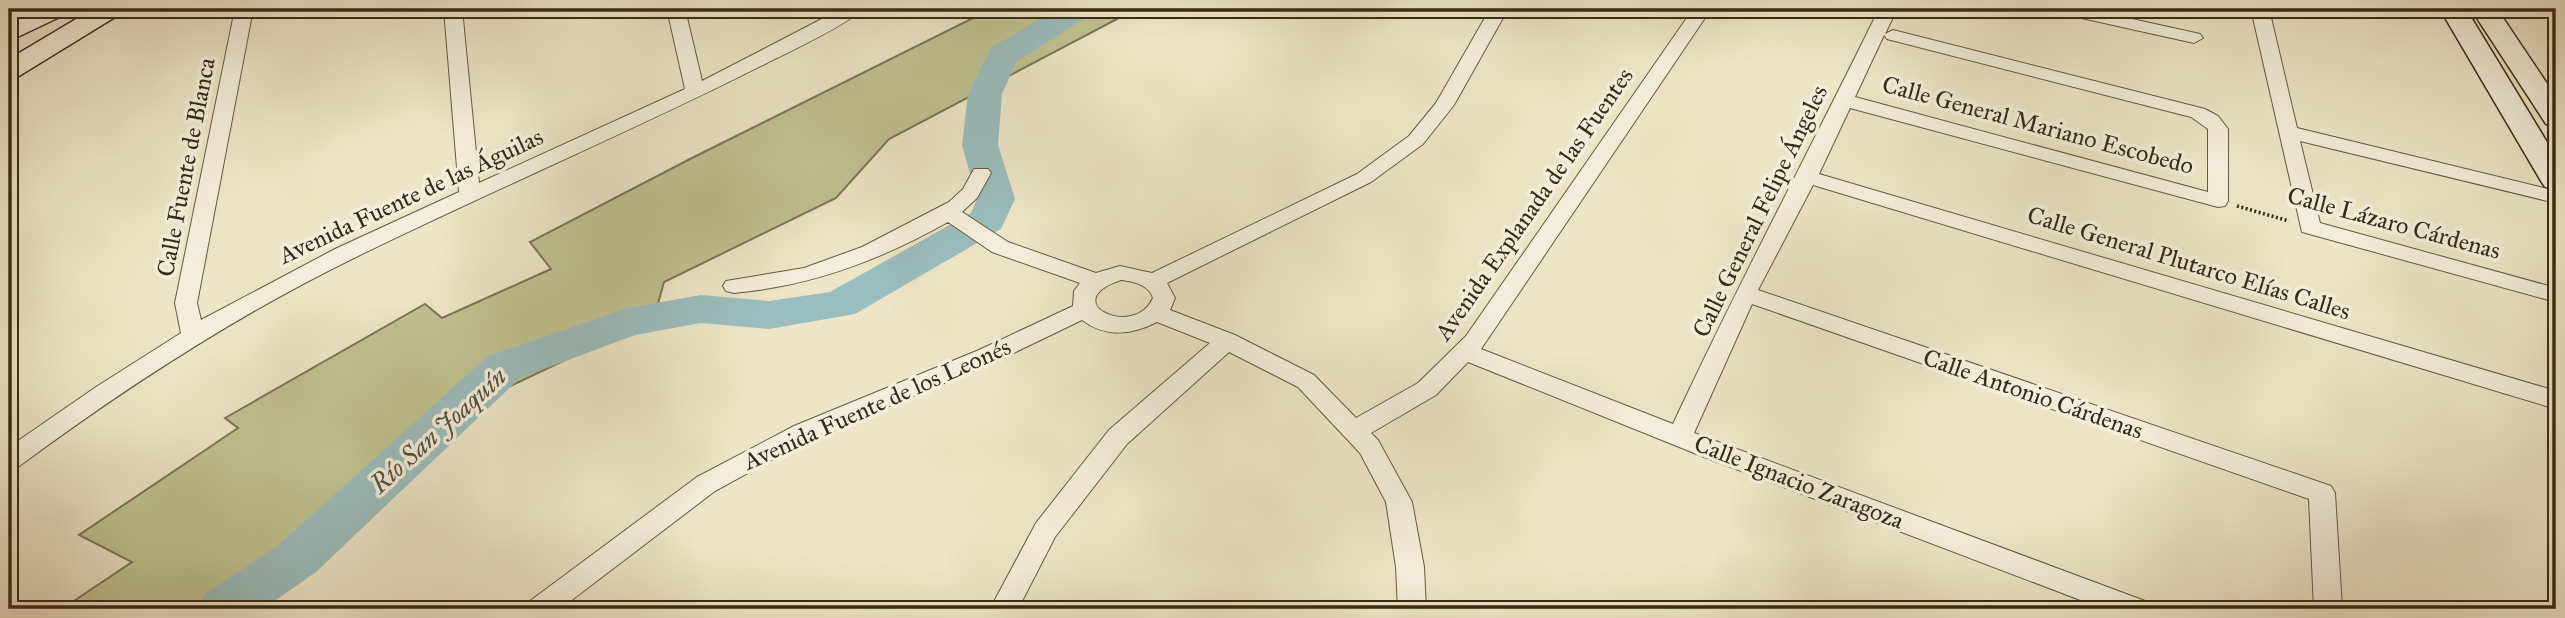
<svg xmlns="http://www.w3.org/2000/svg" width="2565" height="618" font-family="'IM FELL Great Primer',serif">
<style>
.green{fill:#bfc291;stroke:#7c7654;stroke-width:2}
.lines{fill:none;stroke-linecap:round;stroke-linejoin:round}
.river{fill:#9bbdbd;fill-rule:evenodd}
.minor-casing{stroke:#655942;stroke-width:2}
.secondary-casing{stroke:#382a16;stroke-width:3}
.path{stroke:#382a16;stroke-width:3.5;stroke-dasharray:2 2.5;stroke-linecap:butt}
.minor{fill:#f3eedb;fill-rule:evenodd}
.secondary{fill:#f3eedb;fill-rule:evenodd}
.labels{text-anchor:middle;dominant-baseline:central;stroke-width:7;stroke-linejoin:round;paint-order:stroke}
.street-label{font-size:24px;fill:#382a16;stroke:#f3eedb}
.water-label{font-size:26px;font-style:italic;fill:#514f40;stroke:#f3eedb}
</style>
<rect width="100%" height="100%" fill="#ede5c7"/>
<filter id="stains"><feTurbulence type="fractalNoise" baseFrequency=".00286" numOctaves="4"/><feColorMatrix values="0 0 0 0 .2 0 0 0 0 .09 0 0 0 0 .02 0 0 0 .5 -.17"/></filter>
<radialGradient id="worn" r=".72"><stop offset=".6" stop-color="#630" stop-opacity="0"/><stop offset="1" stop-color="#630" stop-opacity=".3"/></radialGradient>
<!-- green -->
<path class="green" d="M991 9H1136L889 139 836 198 664 282 654 318 462 409 300 563 230 609H62L132 562 79 535 238 428 225 418 425 304 442 318 551 269 530 242 692 158Z"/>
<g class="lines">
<!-- river -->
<path class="river" d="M1056 9H1094L1089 16 1017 61 1002 94 998 145 1015 199 1001 229 855 314 769 329 701 323 635 335 520 378 316 572 263 609H197L205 594 280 544 488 356 628 308 701 295 769 301 830 292 971 213 977 199 962 145 968 94 991 48Z"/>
<!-- minor casing -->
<g class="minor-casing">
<path id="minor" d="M235 9H253L197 303 201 320 335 249 459 192 444 9H462L479 183 685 89 667 9H685L702 81 841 9H862C851 23 785 54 765 64 630 132 491 191 354 258 235 316 125 388 18 467L9 469V447L96 387 181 333 175 303Z
M1490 9H1508L1454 105 1423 144 1371 182 1167 283 1175 298 1170 310 1235 335 1314 375 1356 418 1418 383 1466 336 1693 9H1711L1481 349 1673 424C1738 284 1811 148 1879 9H1897L1885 34 1893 30 2205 109 2218 116 2228 129V201L2225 206 2218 207 1850 108 1819 174 2556 391V409L1813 185 1758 290 2331 486 2335 493 2342 609H2314L2309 499 1752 304 1694 433 2145 601 2149 609H2104L1699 455 1468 362 1436 395 1371 433 1378 440 1412 502 1424 567 1426 609H1398L1396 567 1386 502 1360 453 1298 387 1229 352 1127 444 1055 537 1018 609H990L1036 523 1109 430 1210 343 1157 322C1131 335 1106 338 1082 320L995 362 812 438 715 491 560 609H526L530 601 697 477 794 426 979 350 1073 306 1074 291 1080 283 992 252 948 222C881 260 811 286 734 293L726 291 723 286 726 281 804 268 862 247 949 202 963 189 974 169H988L991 173 977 198 962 212 1008 242 1096 273 1120 266 1152 273 1357 174 1409 136 1436 103ZM1884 35 1887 39 2191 117 2208 129V192L1855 97ZM1121 280C1133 281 1149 285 1153 298 1135 340 1055 302 1121 280Z
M2056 9H2087L2200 34 2203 38 2194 43 2059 13Z
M2251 9H2269L2297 128 2556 191V203L2300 141 2320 223 2556 288V302L2302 232Z"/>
</g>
<!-- secondary casing -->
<g class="secondary-casing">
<path id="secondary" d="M38 9H70L66 14 9 41V23Z
M93 9H124L120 14 19 76 9 78V59Z
M2440 9H2466L2556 157V190L2545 187 2541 181Z
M2471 9H2497L2556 97V126L2546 124Z"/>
</g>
<!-- path -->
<path class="path" d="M2237 206 2289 221"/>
<!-- minor -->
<use href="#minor" class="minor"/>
<!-- secondary -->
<use href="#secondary" class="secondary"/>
</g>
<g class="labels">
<!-- street labels -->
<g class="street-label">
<text transform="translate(2038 125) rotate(15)">Calle General Mariano Escobedo</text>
<text transform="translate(186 167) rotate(-79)">Calle Fuente de Blanca</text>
<text transform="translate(411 196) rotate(-25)">Avenida Fuente de las Águilas</text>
<text transform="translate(1534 204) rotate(-55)">Avenida Explanada de las Fuentes</text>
<text transform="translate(1760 211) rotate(-64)">Calle General Felipe Ángeles</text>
<text transform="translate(2394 223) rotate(15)">Calle Lázaro Cárdenas</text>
<text transform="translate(2189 263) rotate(17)">Calle General Plutarco Elías Calles</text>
<text transform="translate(2033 394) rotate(19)">Calle Antonio Cárdenas</text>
<text transform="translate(877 404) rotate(-24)">Avenida Fuente de los Leonés</text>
<text transform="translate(1799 482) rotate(21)">Calle Ignacio Zaragoza</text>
</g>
<!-- water labels -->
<g class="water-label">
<text transform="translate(438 430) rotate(-42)">Río San Joaquín</text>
</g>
</g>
<!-- margin -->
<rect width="2565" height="618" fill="none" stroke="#ede5c7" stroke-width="35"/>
<rect x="10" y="10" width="2544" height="597" fill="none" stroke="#382a16" stroke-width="3.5"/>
<rect x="18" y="18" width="2530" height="583" fill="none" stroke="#382a16" stroke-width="2"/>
<rect width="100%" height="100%" filter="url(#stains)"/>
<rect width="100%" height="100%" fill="url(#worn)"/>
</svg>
